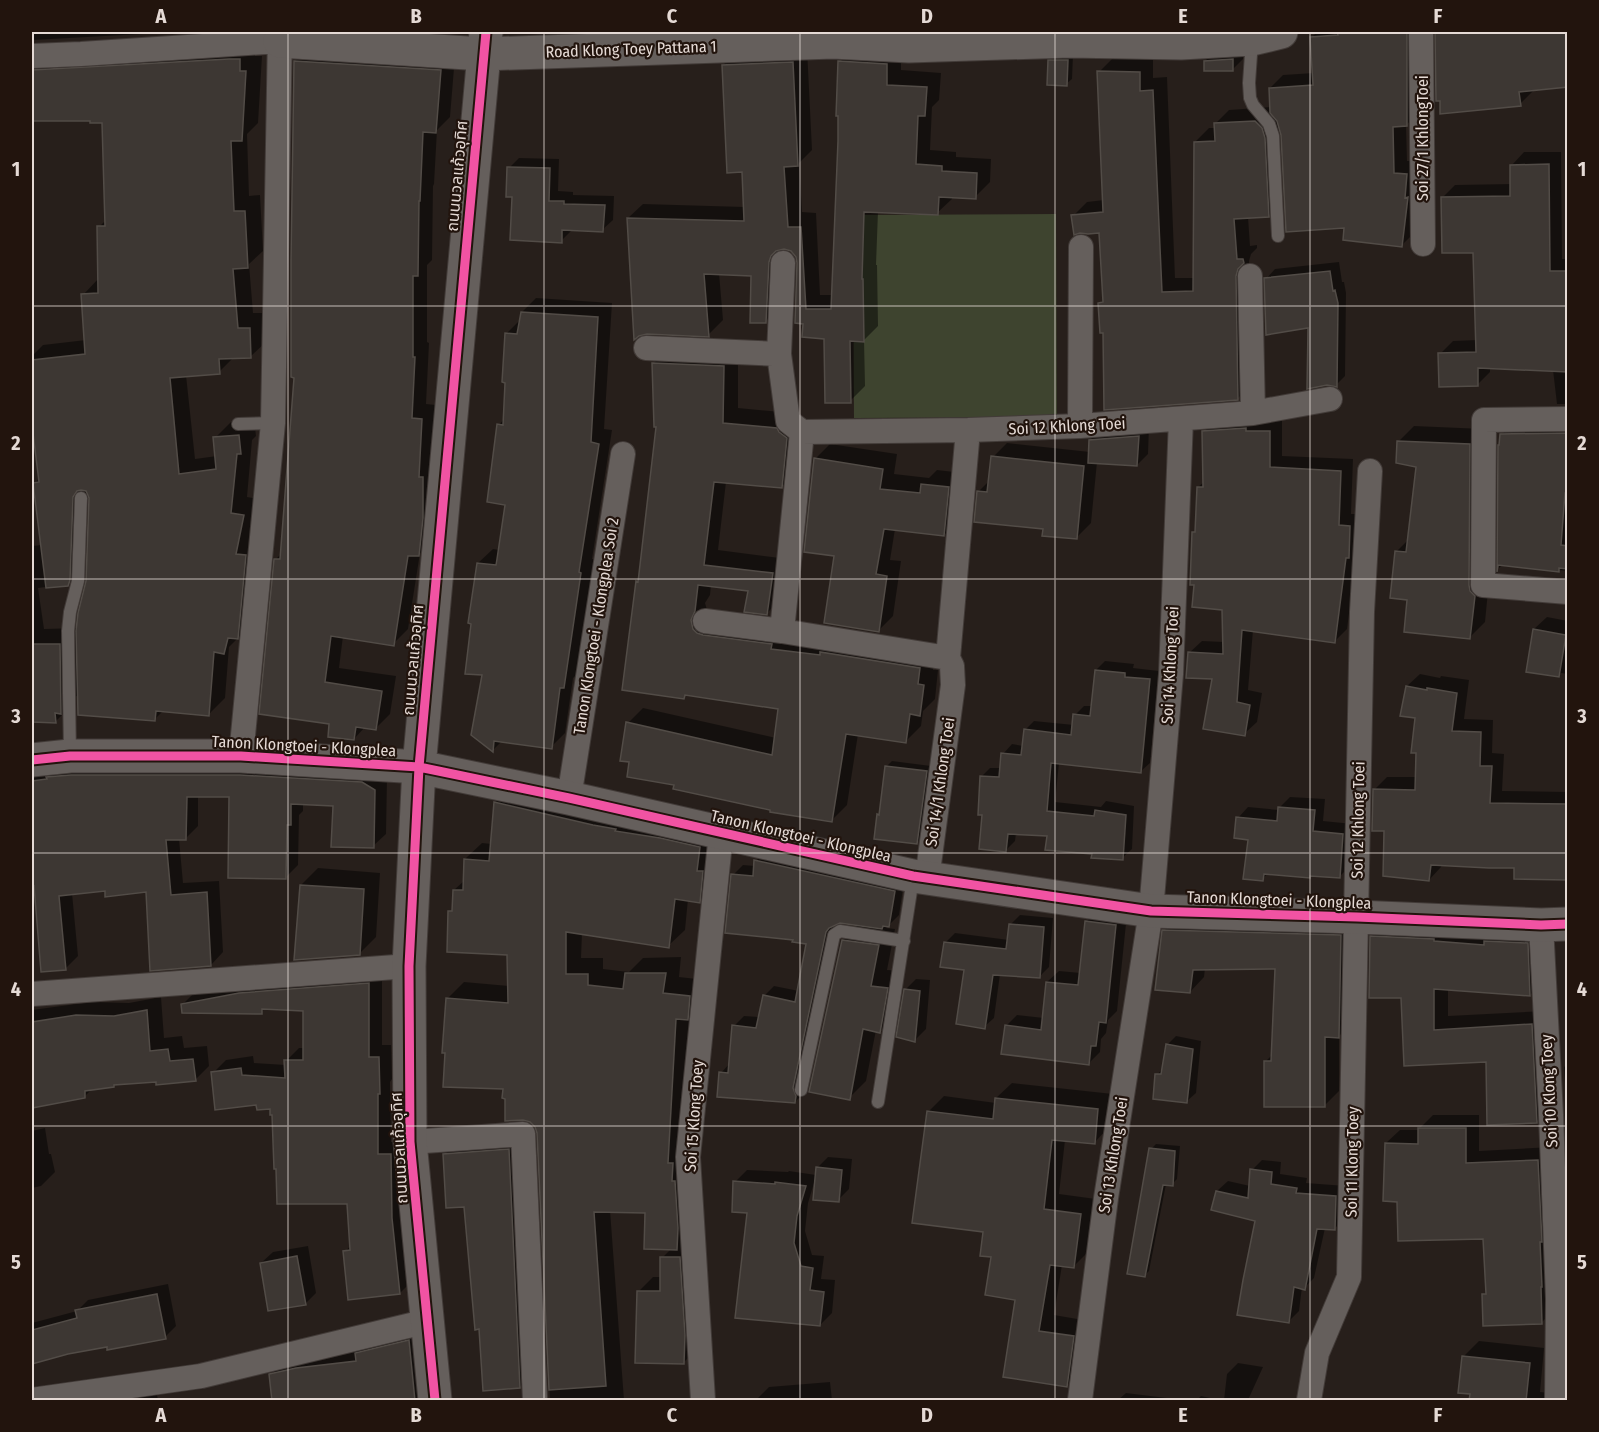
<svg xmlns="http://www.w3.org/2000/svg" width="1599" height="1432" font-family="'Fira Sans Condensed','Noto Sans Thai',sans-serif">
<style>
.green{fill:#3e442f}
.shadow{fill:#0007;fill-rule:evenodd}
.building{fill:#3d3733;stroke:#524c47;stroke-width:1.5}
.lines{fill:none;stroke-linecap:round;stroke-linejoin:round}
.lane-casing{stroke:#423b38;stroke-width:14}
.street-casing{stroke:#423b38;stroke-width:26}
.secondary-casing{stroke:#423b38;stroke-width:35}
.lane{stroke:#655f5c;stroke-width:12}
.street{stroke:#655f5c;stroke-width:24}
.secondary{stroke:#655f5c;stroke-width:33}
.cycleway-casing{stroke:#22140d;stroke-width:13}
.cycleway{stroke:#f153a3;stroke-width:9}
.grid{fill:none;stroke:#e5dad5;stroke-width:1.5;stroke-opacity:0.55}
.labels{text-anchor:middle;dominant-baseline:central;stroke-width:4.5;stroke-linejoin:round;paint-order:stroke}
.street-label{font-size:16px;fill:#e5dad5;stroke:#22140d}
.neatline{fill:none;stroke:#e5dad5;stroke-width:2}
.grid-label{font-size:20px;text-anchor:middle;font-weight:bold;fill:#e5dad5}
</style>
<rect width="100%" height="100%" fill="#271f1b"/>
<!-- green -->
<path class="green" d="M1056 214 1057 417 854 418 853 215Z"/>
<!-- shadow -->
<path class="shadow" d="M32 32H178L33 40 36 48 256 42 255 56H262L258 123 247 134 249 196 260 195 263 251 249 264 253 313H266L267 341 250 357H234L219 372 186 375 195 459 217 456 215 438 231 422 254 419 256 436 252 440 247 497 260 499 254 622 229 647 225 698 209 714 163 711 155 719 79 694 71 701 72 705 56 721H32V546L42 545 34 484 40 478 32 405V356L43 345 86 340 83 295 99 278V227L106 220 103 121 92 120H32ZM88 492 91 498 88 582 78 628 44 629 38 588 68 584 84 568Z
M1317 32H1419L1420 112 1406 125 1407 161H1419L1414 233 1401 246 1346 226 1283 135 1278 124 1282 202 1268 216 1248 217 1250 246 1257 245V248L1251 254 1249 261 1252 384 1238 398 1105 331 1100 303 1105 298 1100 231 1073 216 1087 202 1104 200 1099 72 1113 58 1153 59V78L1167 77 1175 278H1194L1195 142 1209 128H1215V124L1229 110 1271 107 1270 88 1283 75 1314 73 1312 37Z
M1437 32H1568V86L1535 89 1520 104 1437 100Z
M310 47 455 56 450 117 437 130 434 184 433 186 432 260 427 265V342L429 343 426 404 436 405 434 540 420 553 408 629 393 644 343 636 339 668 396 676 390 714 376 728 365 727 354 739 331 723 276 559 282 553 296 376 295 61Z
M854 47 901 49V70L941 73 939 100 932 107 930 150 956 152V157L991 159 990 182 975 197 952 196V199L937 213 878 211 876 265H877L878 326 864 340 865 386 850 401 825 337 805 322 797 256 792 250 783 247 780 307 765 322 752 274 719 273 723 320 708 335 628 218 643 204 745 207 743 170 723 65 738 50 807 48 812 150 799 163 802 212 816 213 820 295H833L839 141 840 62Z
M1244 48 1243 59 1232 70 1205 61 1216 50Z
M1073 55 1072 79 1066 84 1050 61 1055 56Z
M1524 152H1561L1562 259H1568V404H1557L1553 370 1490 367V372L1478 384 1440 354 1453 341 1477 340 1475 251 1442 198 1455 185 1512 184V165Z
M519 158 559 159 558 191 573 192V195L614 196 613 220 602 230 571 229V231L561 241 513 196 509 168Z
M1339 262 1342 282H1344L1346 293 1345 376 1336 385 1310 326 1266 279 1275 269Z
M536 298 612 303 604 429 612 430 592 559H594L578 673 573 678 565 733 551 747 502 741 493 750 484 674 478 563 493 549 500 550 506 503 499 425 504 419 507 333 521 319 522 312Z
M669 348 738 351V408L792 413 797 472 781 487 726 482 718 550 788 559 782 598 767 613 750 590 711 585 710 595 705 603 708 613 935 653 933 670H938L935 699 923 711 921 726 906 741 858 734 847 805 831 821 772 809 675 783 631 761 628 723 643 708 776 738 780 708 687 694 684 697 637 582 640 579 658 425 654 363Z
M1216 419H1282V456L1353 459 1351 514H1362L1347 629 1335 641 1253 630 1248 690 1262 693 1257 722 1244 734 1214 678 1189 653 1202 641 1224 642 1223 608 1196 584 1194 533 1197 530 1198 487 1205 481 1204 432Z
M1568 421V571L1503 564 1499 568 1500 446 1501 435 1514 422Z
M1149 426 1148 454 1137 465 1097 462 1091 523 1077 537 1045 528 978 492 990 480 993 457 1007 443 1090 452V440L1101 429Z
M1414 426 1484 429 1489 581 1485 622 1470 637 1409 599 1397 551 1409 539 1417 466 1399 441Z
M830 444 897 454 894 474 929 478 937 470 963 473 959 520 944 535 895 529 890 560 901 561 893 616 878 631 836 555 815 459Z
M1547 617 1568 621V674L1561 673 1558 676 1534 629Z
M1105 661 1134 664 1133 668 1159 671 1150 763 1140 772 1059 763 1055 802 1101 807 1106 801 1134 806 1132 849 1122 858 1093 853 1048 835 1016 833 1015 841 1006 850 984 814 981 777 990 768H1001L1003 754 1012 744 1023 746 1025 730 1034 721 1074 725 1075 715 1084 706H1093L1096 670Z
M1420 674 1440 678 1441 676 1469 680 1464 719 1493 720 1492 753 1504 754 1502 791 1568 792V878L1516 866 1442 864 1441 867 1429 880 1386 830 1374 790 1387 777H1417V717L1407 686Z
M892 761 931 766 922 837 917 842 878 815 881 812 887 766Z
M61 765 387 778 386 834 373 846 334 804 303 803V811L299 815 298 865 286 877 231 795 198 796V826L185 839H179L183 883 219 881 223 952 211 965 147 891 106 890 72 893 78 956 65 969 35 885H32V771Z
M512 786 715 831V885L699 901 688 899 685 930 668 946 582 933 581 958H603V969L629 972 643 958 681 957 679 977 706 980 691 1014 698 1348 684 1362 638 1292 653 1277H662V1258L671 1249 647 1211 610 1210 624 1400H550L539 1132 536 1125 529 1120 505 1088 448 998 464 982 509 986 508 953 450 912 454 908V890L465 880V859L482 843 492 844 496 802Z
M1290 797 1325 799 1323 821 1353 824 1350 866 1339 877 1268 873 1262 880 1250 838 1238 818 1248 807 1279 810V808Z
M766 851 904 882 899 915 886 928 895 929 887 970 904 971 897 1015 880 1031 876 1030 866 1081 849 1098 843 940 859 924 840 921 835 924 802 1077 805 1092 795 1102 721 1073 730 1063 734 1026 744 1016 759 1017 764 996 774 986 799 991 808 943 733 875 743 865 755 866 756 861Z
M318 868 380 873 376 937 359 954 301 885Z
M1097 911 1127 914 1117 1011 1108 1020 1106 1033 1101 1039 1100 1052 1089 1063 1006 1026 1017 1015 1044 1018 1047 982 1059 971 1081 973 1086 922Z
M1020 915 1053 918 1049 967 1040 976 1000 974 994 1018 984 1027 965 968 945 943 955 933 1009 940 1010 925Z
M1178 916 1355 921 1353 1022 1339 1036V1091L1324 1106 1266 1061 1273 1054 1277 968H1205L1204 977 1190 992 1164 931Z
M1385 923 1541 930 1544 981 1530 995 1448 989V1016L1545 1011 1550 1108 1536 1122 1487 1060 1406 1065 1402 997 1371 937Z
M382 971V1045H391L392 1079 390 1082 391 1142H404L413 1280 400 1293 345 1252 351 1245 349 1202 274 1114 271 1107 213 1073 226 1060 253 1056 254 1063 286 1065V1061L299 1048H304V1010L266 1007 261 1013 183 1004 196 991Z
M916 979 930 980 926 1029 915 1040 905 990Z
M161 997 164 1038 182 1036 184 1048 207 1046 209 1066 195 1080 116 1083 114 1086 93 1088 84 1097 45 1086 32 1088V1010L91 1002 129 1003Z
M1176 1036 1201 1041 1196 1093 1187 1101 1157 1075 1163 1068 1167 1045Z
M1568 1064V1099H1566L1564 1067Z
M1012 1083 1113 1094 1109 1127 1094 1143 1065 1140 1059 1194 1096 1199 1089 1251 1073 1267 1062 1265 1054 1315 1089 1321 1082 1369 1067 1385 993 1256 985 1231 929 1111 944 1096 996 1103V1098Z
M1433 1115H1479V1151L1551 1147 1555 1309 1541 1323 1484 1294 1487 1291 1485 1237 1398 1200 1386 1143 1400 1130H1420V1128Z
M45 1128 49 1154H51L55 1172 41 1186 32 1188V1131Z
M525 1134 536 1371 520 1387 481 1328 465 1206 444 1155 460 1139Z
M1156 1144 1180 1146 1177 1179 1172 1184H1166L1149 1271 1144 1276 1151 1149Z
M828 1157 852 1159 849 1189 838 1200 814 1183 808 1203 805 1231 812 1255 824 1256 821 1279 835 1280 832 1313 820 1325 749 1212 735 1182 747 1170 788 1172 789 1171 816 1175 817 1168Z
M1262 1160 1281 1162 1280 1174 1307 1178 1306 1183 1346 1186 1345 1218 1334 1229 1325 1228 1314 1278 1304 1288 1302 1287 1299 1311 1288 1322 1257 1220 1217 1191 1228 1181 1250 1186 1252 1170Z
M308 1246 316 1293 305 1304 261 1263 273 1252Z
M168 1284 176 1326 165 1337 110 1338 79 1351 32 1363V1323L77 1311 88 1300Z
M425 1325 429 1400H274L271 1375 287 1358Z
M1479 1341 1544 1348 1540 1392 1550 1393 1549 1400H1470L1472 1393 1463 1357Z
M1238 1363 1263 1367 1248 1400H1224L1227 1374Z
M830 1382 832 1400H756L769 1387Z
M155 1384 158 1400H122L136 1386Z
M1126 1393 1183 1400H1118Z
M1201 1396 1219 1400H1197Z"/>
<!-- building -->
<path class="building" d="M1337 32H1407V126L1393 127 1394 173 1407 174 1405 198 1408 197 1402 247 1343 240 1344 228 1286 232 1281 135 1277 121 1270 113 1269 88 1313 85 1310 37 1338 35Z
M1435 32H1568V87L1519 92 1521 106 1440 114V101H1436Z
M229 59H240V71H246L242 141H231L234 211H245L248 268 233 269 238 328H250L251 358 219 359 220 374 170 378 179 474 216 469 213 437 239 435 241 454H237L231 513 244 515 236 554 246 555 238 639 228 638 224 654 214 652 209 716 156 711 155 721 78 715 76 631 78 613 86 581 89 498 86 491 81 490 77 491 73 497 70 580 68 586 46 588 33 483 39 482 32 425V360L85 354 81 294 98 293 97 226H105L102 123H90V121H32V70Z
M1233 59V71H1204V61Z
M1048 60H1068L1067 86 1047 85Z
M294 61 441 70 436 133 423 132 420 201H419L418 276H413V357H415L412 418 422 419 419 477H423V518L419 556H408L394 646 331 636 325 682 382 691 376 730 356 727 354 740 328 737 329 724 259 714 274 559H280L294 378 291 377V261Z
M838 61 887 64V85L927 87 925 116H918L916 164 942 166V171L977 173 976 199 939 197 938 215 864 212 862 279H863L864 342 850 341 851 403H825L824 339 802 337 803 324 795 323 797 263 796 257 791 251 784 249 776 251 771 256 769 262 766 323H750L751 276 704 274 709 337 647 334 639 336 634 340 627 218 744 221 742 172 727 173 722 65 793 62 798 166 784 167 788 227H801L806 309H831L838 141V116H836Z
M1097 71 1140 72V91L1153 90 1162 292 1193 291 1194 142 1215 141 1214 123 1255 121 1262 128 1265 138 1269 217 1234 219 1237 259H1243L1244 263 1238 269 1236 276 1238 400 1104 410 1103 333H1100L1098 303 1103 302 1099 233 1088 234 1080 233 1074 235 1071 215 1103 212Z
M1549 164 1550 271H1568V372L1478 368V386L1439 387 1438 353 1476 352 1473 253H1442L1441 197 1510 196V165Z
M507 167 550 168 549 201H564V204L605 205 603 232 562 230V243L510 240 512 197H506Z
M1330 271 1333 291 1335 290 1338 303 1337 387 1327 385 1307 389 1308 328 1266 335 1264 278Z
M521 312 598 317 591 442 599 444 579 572 581 573 564 688H560L552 749 494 741 493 752 471 735 482 675 465 674 471 624 468 623 477 563 496 565 497 559 505 505 487 502 497 424 503 425 505 383 502 382 505 333 517 334Z
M652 363 724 366 723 423 777 428 779 432 787 438 782 488 714 482 704 565 773 573 767 615 744 612 748 591 698 585 695 611 691 620 693 629 697 633 703 635 772 644 771 649 820 655V652L920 668 918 684 924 685 920 716 910 714 906 743 846 734 832 822 770 812V810L673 789 674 785 627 777 629 762 620 761 626 722 772 755 778 709 685 695 684 699 622 690 636 581 638 582 656 427H654Z
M1246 428V431H1270V467L1341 471 1339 525 1350 526 1349 558H1346L1335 643 1242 630 1237 702 1250 705 1245 736 1203 729 1212 679 1186 678 1188 652 1223 654 1222 610 1192 607 1194 585H1190L1192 532H1195L1197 487H1203L1202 431Z
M1568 433V493H1565L1561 545 1568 546V569L1559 568V572L1498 565 1497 572 1498 445H1499L1500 434Z
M1139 436 1137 466 1088 463 1089 440Z
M1397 441 1470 444 1469 585 1470 591 1475 596 1470 639 1404 632 1407 600 1390 598 1395 551 1406 552 1416 467 1396 463Z
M991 456 1084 466 1077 539 1042 536 1043 529 974 522 977 491 987 492Z
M814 458 883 469 880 489 920 493 921 484 949 487 944 536 884 529 876 574 887 576 879 632 824 623 834 556 804 552Z
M1533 629 1566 635 1559 677 1526 672Z
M32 644H60L61 714 55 713 56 723 32 722Z
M1095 670 1125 673V677L1150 679 1141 773 1051 763 1047 811 1094 816 1095 810 1126 815 1123 860 1091 858 1092 854 1045 850 1047 836 1008 834 1006 852 979 849 982 815H978L980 776 999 777 1001 753 1021 755 1024 729 1071 735 1073 714 1090 716Z
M1406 686 1427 690V688L1457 693 1452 731 1481 732 1480 766H1492L1490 803 1568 804V880L1514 879V868H1489L1431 865 1429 881 1383 876 1384 831H1372L1373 789 1415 790 1416 753H1411L1415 718 1400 716Z
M885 766 927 771 917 844 874 839 877 814 879 815Z
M71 775H240L362 782 375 790 374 848 331 847 333 806 291 804V825H287L286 879 228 878 229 797H187L186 840H166L171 895 207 892 211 966 150 971 146 892 105 897V891L59 896 66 970 41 972 34 886 32 887V781L47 779 46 777Z
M494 802 593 825 616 829 615 831 660 838 700 847 697 871H703L700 903 675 899 669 948 566 932V974H588V985L623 989 625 973H666L663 993 690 996 688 1020 676 1019 668 1163H673L672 1181H675L678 1228 677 1250 644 1249 645 1213 594 1212 606 1386 549 1390 537 1133 535 1127 530 1122 523 1120 505 1121V1099L502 1098 503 1089 443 1087 445 1053H442L446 998 508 1003 507 955 447 952 448 911H452L453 890H463L464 859 489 861Z
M1278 807 1315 810 1313 831 1343 834 1340 878 1310 876V878L1264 874 1263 881 1243 879 1248 840 1234 838 1236 817 1277 821Z
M754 860 895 891 889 927 883 926 882 929 840 923 829 928 826 932 793 1088 796 1096 795 1103 717 1097 719 1072 728 1073 732 1025 756 1028 763 995 795 1002 806 944 792 942 793 940 725 933 731 874 753 876Z
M300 885 364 889 360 955 294 960Z
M1085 921 1116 925 1106 1023 1099 1022 1096 1046H1091L1089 1065 1001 1054 1005 1025 1041 1030 1046 982 1078 985Z
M1009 924 1044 927 1040 978 993 975 985 1029 956 1024 964 970 940 967 944 942 1006 949Z
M1162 930 1341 935 1339 1038 1325 1037V1107H1264V1061H1271L1275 969 1193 970 1190 993 1155 990Z
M1370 936 1434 939V941L1484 945V941L1528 943 1530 996 1434 989V1030L1532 1024 1537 1123 1487 1125 1486 1062 1404 1066 1401 998H1369Z
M842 940 879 945 871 986 888 988 880 1033 863 1029 850 1100 809 1092Z
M369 983V1057H379L380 1094H378V1154H391L392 1218 400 1294 348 1300 343 1251 350 1250 347 1204H277L276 1169H274L272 1115H270V1109L257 1110 256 1105 215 1110 211 1072 241 1068 242 1075 285 1078 284 1060H303V1011L262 1009V1014L182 1013 181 1004 239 993Z
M904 989 920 991 915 1042 896 1037Z
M147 1010 150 1051 168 1049 170 1061 193 1059 196 1081 156 1085V1082L114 1085V1087L85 1091V1098L32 1108V1022L76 1015 114 1016Z
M1166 1044 1193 1049 1187 1103 1153 1099 1155 1074H1161Z
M995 1098 1098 1109 1095 1144 1052 1140 1044 1209 1081 1214 1074 1268 1050 1265 1039 1331 1074 1336 1067 1387 1003 1377 1015 1300 985 1295 991 1257 980 1256 983 1232 912 1223 927 1111 993 1119Z
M1418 1128H1466V1163L1538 1160 1542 1242H1540L1542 1287H1541L1542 1324 1483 1326 1482 1294H1486L1483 1239 1398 1241 1397 1202 1383 1201 1385 1143 1418 1144Z
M1149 1148 1175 1151 1173 1186 1163 1185 1145 1277 1127 1274Z
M509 1149 520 1388 483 1391 479 1329 475 1330 464 1207 446 1208 443 1154Z
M816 1167 842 1170 839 1202 813 1200Z
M1250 1169 1272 1172 1271 1184 1297 1188 1296 1193 1336 1196 1335 1230 1317 1229 1305 1290 1294 1287 1289 1323 1237 1315 1243 1280 1255 1221 1211 1210 1216 1191 1248 1198Z
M733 1181 775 1184V1182L806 1186 797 1216 794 1243 801 1266 813 1268 810 1290 824 1292 820 1326 735 1318 747 1213 732 1212Z
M297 1256 306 1305 268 1311 260 1263Z
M660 1257H680L685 1335 684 1364 635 1363 637 1291H660Z
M157 1294 166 1339 107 1350V1347L68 1354 32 1364V1330L77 1318 75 1310Z
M409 1340 415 1401H272L269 1374 296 1368 356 1361 355 1353Z
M1462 1356 1530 1363 1526 1401H1469L1470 1394 1458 1393Z"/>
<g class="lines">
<!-- lane casing -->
<g class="lane-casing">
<path id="lane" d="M1252 40 1249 83 1250 98 1253 105 1269 124 1273 136 1278 236
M238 424 273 423
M70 755 68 631 70 612 78 581 81 498
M801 1090 834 935 840 931 904 941
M878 1102 913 878"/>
</g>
<!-- street casing -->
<g class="street-casing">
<path id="street" d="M1421 32 1423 244
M32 56 81 54 280 41
M783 263 779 354 788 421 802 432
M1250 276 1253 413
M646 348 779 354
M1568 419 1484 420 1483 585 1568 592
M1080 426 1081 247
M802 432 782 631 948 658 952 666 953 685 927 879
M802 432 968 430 1080 426 1253 413 1330 399
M705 621 782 631
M948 658 968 430
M241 756 273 423 280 32
M569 798 623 454
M1541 925 1551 1115 1558 1299 1557 1400
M32 994 409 966
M410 1142 523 1134 535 1400
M32 1400 201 1376 428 1321
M703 1400 688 1157 721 833
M1080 1400 1106 1198 1151 911 1171 674 1181 419
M1309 1400 1317 1353 1349 1277 1362 612 1370 471"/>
</g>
<!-- secondary casing -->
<g class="secondary-casing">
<path id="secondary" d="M280 41 483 54 833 42 909 46 1070 41 1181 43 1252 39 1281 32
M32 760 70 756H241L419 767 569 798 913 876 1151 911 1357 917 1541 925 1568 924
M435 1400 410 1142 409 966 419 767 486 32"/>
</g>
<!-- lane -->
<use href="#lane" class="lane"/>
<!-- street -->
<use href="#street" class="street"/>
<!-- secondary -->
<use href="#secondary" class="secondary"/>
<!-- cycleway casing -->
<g class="cycleway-casing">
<path id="cycleway" d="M32 760 70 756H241L419 767 569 798 913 876 1151 911 1357 917 1541 925 1568 924
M435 1400 410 1142 409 966 419 767 486 32"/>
</g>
<!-- cycleway -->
<use href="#cycleway" class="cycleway"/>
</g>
<!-- grid -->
<path class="grid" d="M288 32V1400M544 32V1400M800 32V1400M1055 32V1400M1310 32V1400M32 306H1568M32 579H1568M32 853H1568M32 1126H1568"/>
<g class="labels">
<!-- street labels -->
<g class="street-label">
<text transform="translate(631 49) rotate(-2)">Road Klong Toey Pattana 1</text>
<text transform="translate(1422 138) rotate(-90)">Soi 27/1 KhlongToei</text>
<text transform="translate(457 176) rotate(-85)">ถนนนวลแก้วอุทิศ</text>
<text transform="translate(1067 426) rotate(-3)">Soi 12 Khlong Toei</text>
<text transform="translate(596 626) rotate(-81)">Tanon Klongtoei - Klongplea Soi 2</text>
<text transform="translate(413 660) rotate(-85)">ถนนนวลแก้วอุทิศ</text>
<text transform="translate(1170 665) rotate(-87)">Soi 14 Khlong Toei</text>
<text transform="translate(304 746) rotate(3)">Tanon Klongtoei - Klongplea</text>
<text transform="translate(940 782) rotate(-82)">Soi 14/1 Khlong Toei</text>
<text transform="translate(1358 820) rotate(-89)">Soi 12 Khlong Toei</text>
<text transform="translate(801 836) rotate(13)">Tanon Klongtoei - Klongplea</text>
<text transform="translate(1279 900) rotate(2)">Tanon Klongtoei - Klongplea</text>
<text transform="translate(1549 1091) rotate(-93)">Soi 10 Klong Toey</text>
<text transform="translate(694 1116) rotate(-86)">Soi 15 Klong Toey</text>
<text transform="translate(399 1148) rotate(-93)">ถนนนวลแก้วอุทิศ</text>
<text transform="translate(1113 1155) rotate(-81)">Soi 13 Khlong Toei</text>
<text transform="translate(1352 1162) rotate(-89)">Soi 11 Klong Toey</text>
</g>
</g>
<!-- border -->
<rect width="1599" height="1432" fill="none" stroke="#22140d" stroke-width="66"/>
<rect x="33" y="33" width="1533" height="1366" class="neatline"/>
<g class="grid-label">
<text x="161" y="23">A</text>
<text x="416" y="23">B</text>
<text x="672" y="23">C</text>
<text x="927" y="23">D</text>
<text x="1183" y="23">E</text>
<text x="1438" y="23">F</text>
<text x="16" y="176">1</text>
<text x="1582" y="176">1</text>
<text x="16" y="450">2</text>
<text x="1582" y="450">2</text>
<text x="16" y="723">3</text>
<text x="1582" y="723">3</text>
<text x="16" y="996">4</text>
<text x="1582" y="996">4</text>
<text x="16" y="1269">5</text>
<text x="1582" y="1269">5</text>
<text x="161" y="1422">A</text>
<text x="416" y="1422">B</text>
<text x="672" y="1422">C</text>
<text x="927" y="1422">D</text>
<text x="1183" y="1422">E</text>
<text x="1438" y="1422">F</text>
</g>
</svg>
